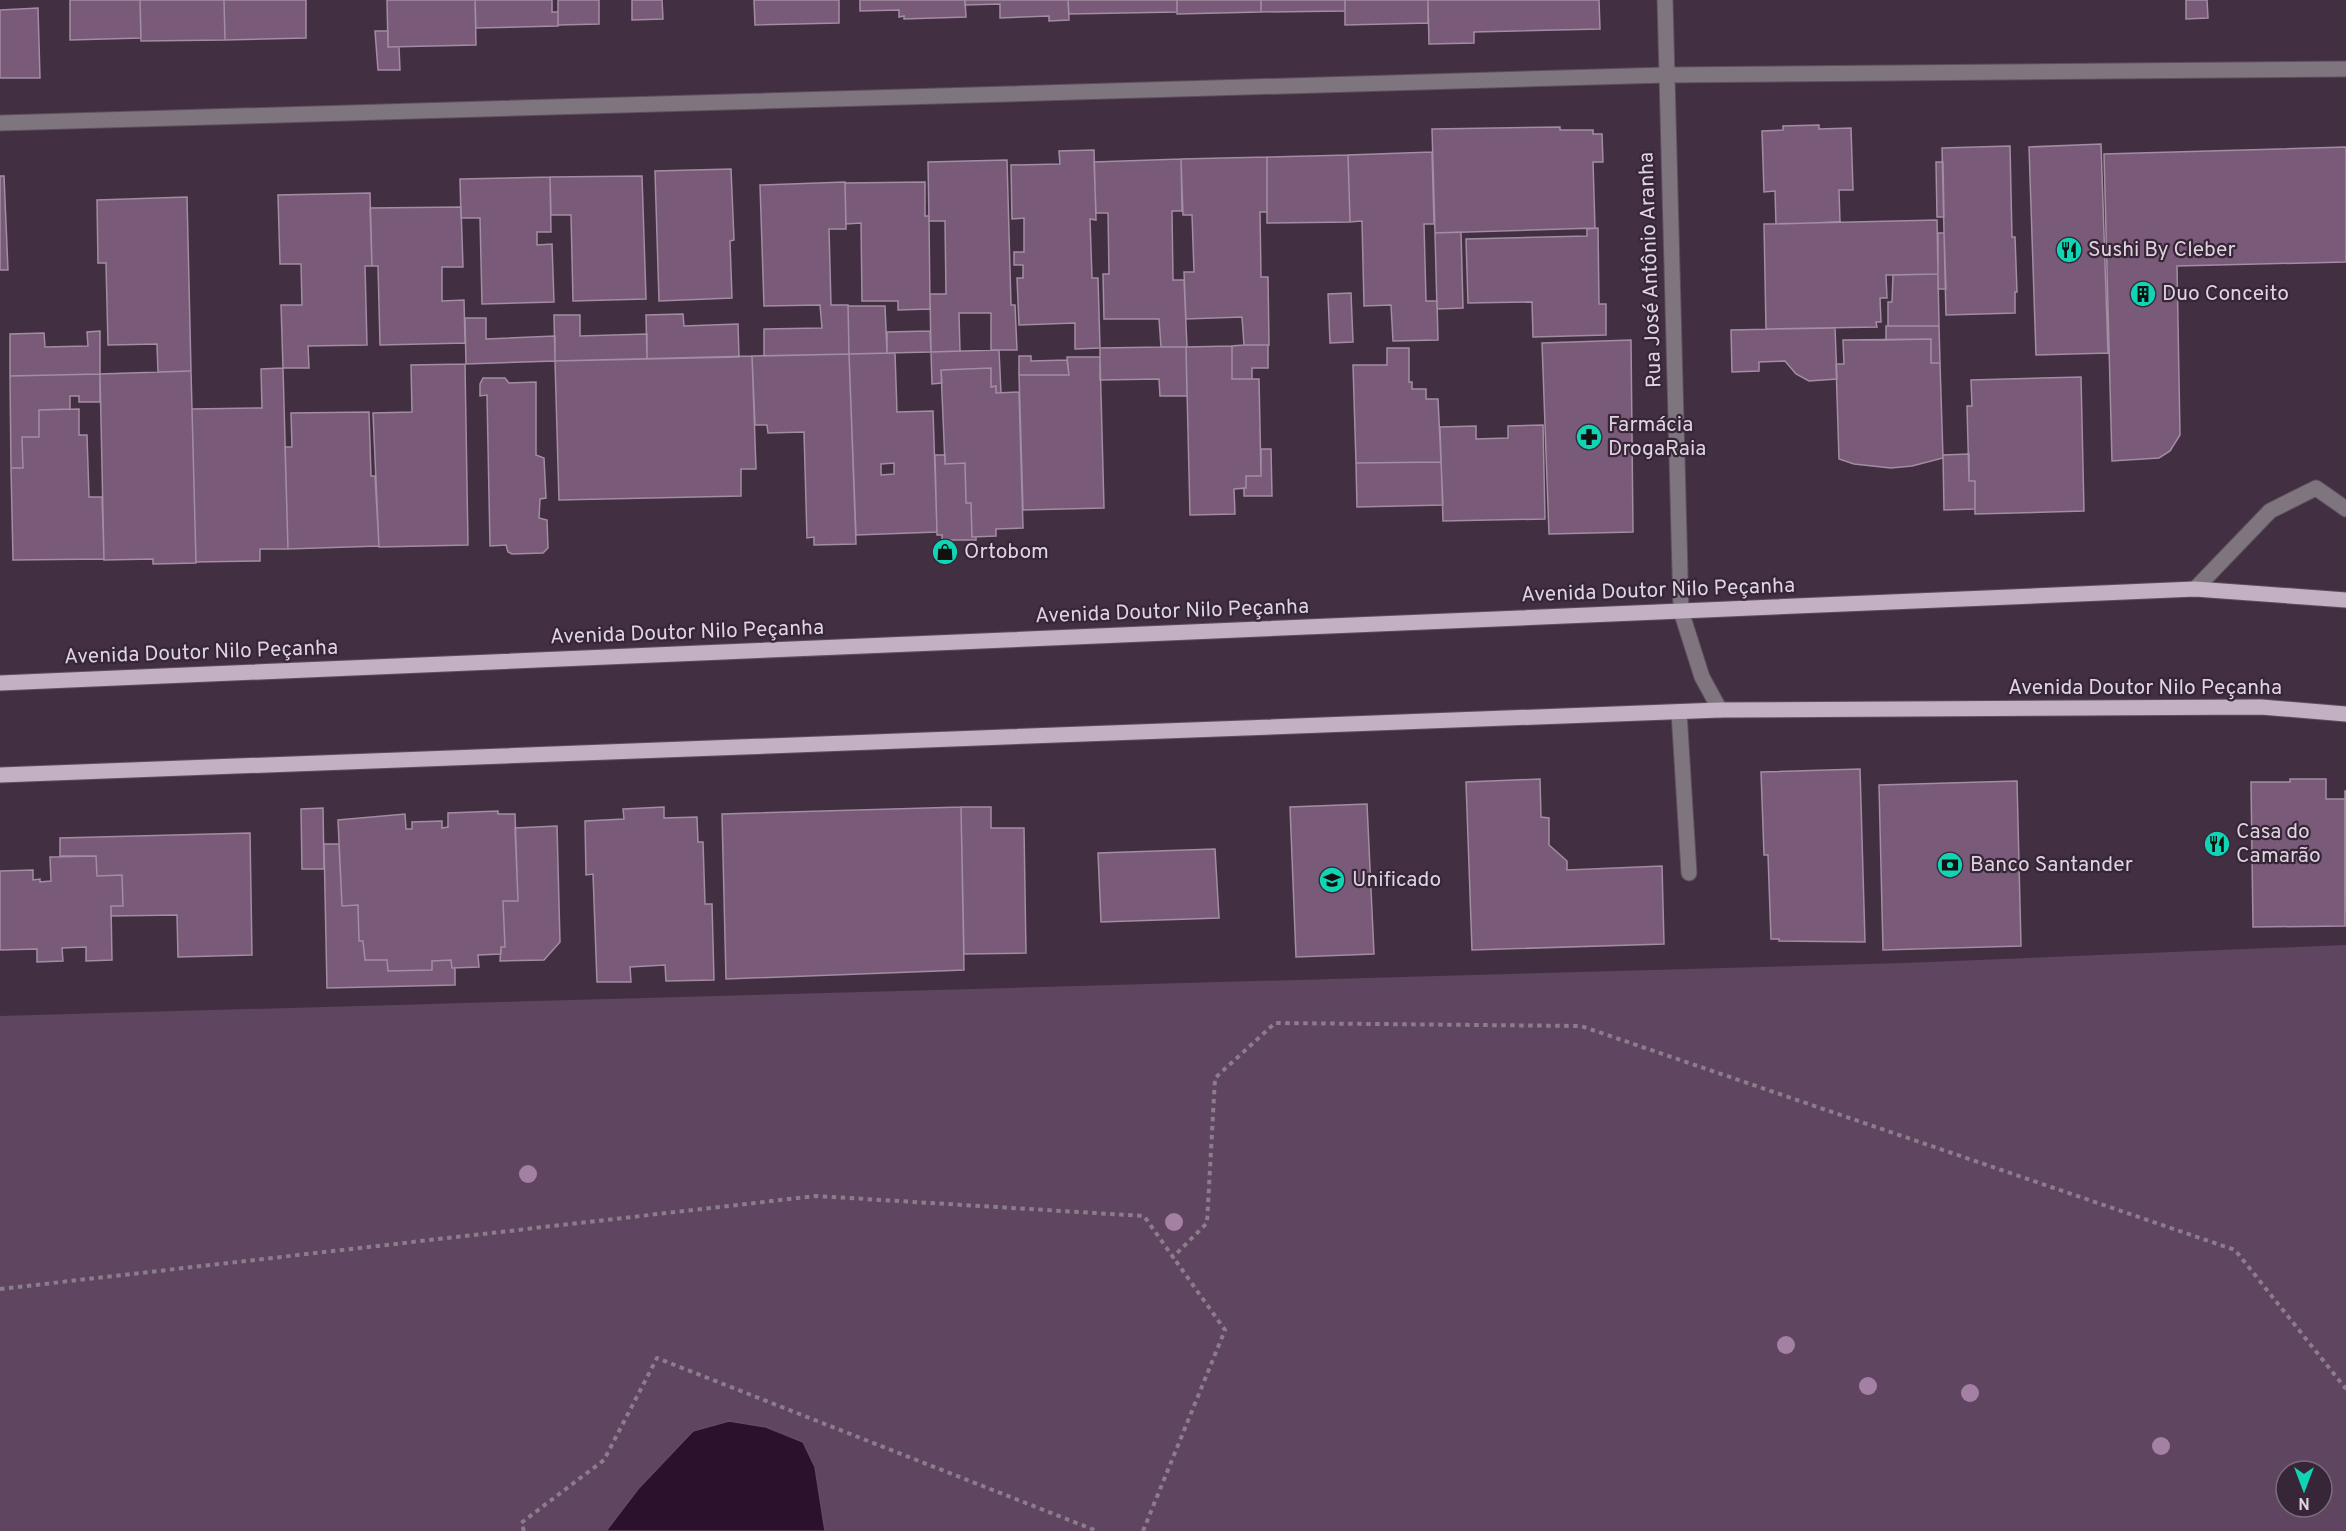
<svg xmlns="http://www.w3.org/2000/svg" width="2346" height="1531" font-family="Overpass,sans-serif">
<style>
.green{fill:#5f455f;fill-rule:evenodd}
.water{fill:#2b112b;stroke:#614c61;stroke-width:1.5}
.building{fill:#795a79;stroke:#a28da2;stroke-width:1.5;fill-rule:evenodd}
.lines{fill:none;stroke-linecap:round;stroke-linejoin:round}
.minor-casing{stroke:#5e4e5e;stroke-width:17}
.major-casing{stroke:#5e4e5e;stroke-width:17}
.path{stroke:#8c7d8c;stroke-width:4;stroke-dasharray:4.5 4.5;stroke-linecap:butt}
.minor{stroke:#7e757e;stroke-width:15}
.major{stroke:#c3b1c3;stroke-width:15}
.tree{fill:#a480a4}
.labels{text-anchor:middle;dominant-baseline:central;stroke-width:4.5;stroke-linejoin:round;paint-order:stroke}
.poi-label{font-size:21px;fill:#dfd4df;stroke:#372637;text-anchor:start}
.street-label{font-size:21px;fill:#dfd4df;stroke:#372637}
</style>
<rect width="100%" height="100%" fill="#423042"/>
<!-- green -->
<path class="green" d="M2346 945V1531H0V1016L1904 963ZM2286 1471H2322V1507H2286Z"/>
<!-- water -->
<path class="water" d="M729 1421 766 1427 803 1442 815 1467 825 1531H606L638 1489 693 1431Z"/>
<!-- building -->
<path class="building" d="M70 0H140L141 38 70 40Z
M140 0H224L225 40 141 41Z
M224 0H306V38L225 40Z
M387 0H475L476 45 388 47Z
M475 0H552V12H558V26L476 28Z
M558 0H599V24L558 25Z
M632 0H662L663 19 632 20Z
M754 0H839V23L755 25Z
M860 0H965L966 17 904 19V16L899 17V10L860 11Z
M965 0H1068L1069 20 1049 21V16L1000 18V4L965 5Z
M1068 0H1177V12L1069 14Z
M1177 0H1261V12L1177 14Z
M1261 0H1345V11L1261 12Z
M1345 0H1428V23L1345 25Z
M1428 0H1599L1600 29 1474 32V43L1429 44Z
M2186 0H2207L2208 18 2186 19Z
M38 8 40 78H0V10Z
M375 31H388V47H399L400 70H378Z
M1819 125V129L1851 128 1853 190H1839L1840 222 1776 224 1775 191 1764 192 1762 131 1783 130V126Z
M1560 127V130H1593V134H1602L1603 162H1593L1595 228 1435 233 1432 129Z
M2101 144 2108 353 2036 355 2029 147Z
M2010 146 2012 237H2015L2017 292H2015V313L1946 315 1942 148Z
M2346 147V262L2177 266 2180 435 2170 451 2159 458 2112 461 2104 154Z
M1094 150 1096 220 1090 219 1092 278H1098L1100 348 1075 349V323L1019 325 1017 278H1023V265H1014V252H1024V218L1012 219 1011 165 1060 164 1059 151Z
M1432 152 1434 224H1424L1426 301H1437L1438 340 1393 341 1391 305 1364 306 1362 221 1350 222 1348 155Z
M1348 155 1350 222 1267 223V157Z
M1267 157V212H1260L1261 277H1268L1269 345H1244L1242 317 1186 319 1184 272H1194L1192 215H1183L1181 159Z
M1181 159 1182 211H1172L1173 280H1184L1187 347H1161L1159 319H1104L1103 274H1109L1108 213H1096L1094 162Z
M1007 160 1011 305H1015L1017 350H991V313H959L960 351 931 352 930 294H946L945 221H929L928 162Z
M1936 162H1943L1944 217H1937Z
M731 169 734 240 730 241 732 298 659 301 655 171Z
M0 176H4L8 270H0Z
M642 176 646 299 573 301 571 215H551L550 177Z
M550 177 551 232H537V245L552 244 554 302 482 304 480 218H461L460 179Z
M845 182 846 229H829L831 305H848L849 354 764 356V329L822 328 820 305 764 306 760 185Z
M925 182V216H929L930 309 898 310V301H862L861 223 846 224 845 183Z
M370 193 372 266H365L367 345 308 346 309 368H283L281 305H302L301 264H280L278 195Z
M187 197 191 371 158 372 157 344 108 345 106 263H98L97 200Z
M461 207 463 267H442V301L464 300 465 343 380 345 378 266H372L370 208Z
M1937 220 1938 274 1886 275 1887 298H1880L1881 322H1876L1877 327 1766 329 1764 224Z
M1598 228 1599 304H1606V335L1533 337 1532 302 1468 303 1466 239 1587 236V229Z
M1461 232 1463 308 1437 309 1435 233Z
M1938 233H1944L1946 289H1938Z
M1938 274 1939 326H1888V302H1892L1893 275Z
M1351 293 1353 342 1330 343 1328 294Z
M848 306H885L887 353 849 354Z
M683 314 684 326 738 324 739 357 647 359 646 315Z
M554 315H580V336L647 334V359L555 361Z
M465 318H486V339L555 336V361L466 364Z
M1886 326H1939L1940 363H1931V339L1886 340Z
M1835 328 1837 379 1809 381 1796 374 1785 361 1759 362V371L1732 372 1731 330Z
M100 331V374L10 376V334L44 333 45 347 88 346 87 332Z
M930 331 931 352 887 353V332Z
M1931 339V363H1940L1943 458 1912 466 1891 468 1854 464 1839 459 1836 364H1844L1843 340Z
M1631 340 1633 532 1549 534 1542 343Z
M1244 345H1268V368H1252V379H1232V346Z
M1232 346V379H1259L1261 476H1246V488L1234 489 1235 514 1190 515 1186 347Z
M1161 347H1186L1187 396H1160L1159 379 1100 380V348Z
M1387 348H1409V382H1412V389H1426V399H1438L1441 462 1356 463 1353 365H1387Z
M999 350 1001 393H996V386L991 387V368L941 370 942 383 932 384 931 352Z
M895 353 897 412 933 411 937 532 856 535 849 354ZM894 463V474L881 475V464Z
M849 354 856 544 814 545V537L807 538 804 432 768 433 767 425H755L752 356Z
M752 356 756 469H741V496L559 500 555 361Z
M1019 356H1031V361L1067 360 1069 375H1019Z
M1067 357H1100L1104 508 1023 510 1019 375H1069Z
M465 364 468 545 379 547 373 413 412 412 411 365Z
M283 368 288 549H260V561L196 562 192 409 262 408 261 369Z
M991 368V387L996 386V393L1019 392 1023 528 996 529V536L972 537 971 503H966L965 463 945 464 941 370Z
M191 371 196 563 153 564V559L104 560 100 374Z
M100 374V402H79V396H70V409L39 410V437H22L23 468H11L10 376Z
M2081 377 2084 511 1975 514V481H1969L1967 406H1972L1971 380Z
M483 378H505L509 383 536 382V455L544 458 546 498 540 499 539 518 547 520 548 548 543 553 512 554 508 552 506 545 490 546 487 395 480 396V384Z
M79 409V435H87L89 497H102L104 559 13 560 11 468H23L22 437H39V410Z
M369 412 371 476H375L379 546 288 549 285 447H292L291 413Z
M1543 425 1545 519 1443 521 1440 427 1476 426V439L1508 438V426Z
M1261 449H1271L1272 496H1244V488H1246V476H1261Z
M1969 454V481H1975V509L1944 510 1943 455Z
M935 455H945V464L965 463 966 503H971L972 537H976V540H942V535H937Z
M1441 462 1443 505 1357 507 1356 463Z
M1860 769 1865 942 1779 941V939H1771L1768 855H1764L1761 772Z
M1540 779 1541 817 1549 818V845L1567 861V870L1662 866 1664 944 1472 950 1466 782Z
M2290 779H2326V799H2345V926L2253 927 2251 782H2290Z
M2017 781 2021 946 1883 950 1879 785Z
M2345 791H2346L2345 922Z
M1367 804 1374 954 1296 957 1290 807Z
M664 807V818L697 817 698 842H703L705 904H712L714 980 666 981 665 965 630 967 631 982H597L593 874 586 875 585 821 624 819 623 809Z
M961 807 964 970 726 979 722 814Z
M961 807H991V828H1024L1026 953 964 954Z
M323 808 324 869H302L301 809Z
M498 811V814H515L518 901H503L505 947H501V954L478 955 479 967 452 968 451 960 432 961V970L388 971 387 960H365L363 941H359L358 905 342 906 338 820 405 814 406 829H412V822L442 821V828L448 827V813Z
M557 826 560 942 544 960 500 961 501 947H505L503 901H518L515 828Z
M250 833 252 955 178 957 177 915 111 916V906H123L122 875 97 876 96 856H60V838Z
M324 844H339L342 906 358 905 359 941H363L365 960H387L388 971 432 970V961L451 960 452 968H455V985L327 988Z
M1215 849 1219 918 1101 922 1098 853Z
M96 856 97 876 122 875 123 906H111L112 960 86 961V947L62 948 63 961 37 962V949L0 950V871L33 870V880L40 879V882L51 881 50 857Z"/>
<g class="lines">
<!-- minor casing -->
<g class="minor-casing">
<path id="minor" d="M1665 0 1681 611 1702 677 1720 710
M0 123 1666 75 2346 69
M2195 589 2270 511 2316 488 2346 509
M1679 712 1689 873"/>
</g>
<!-- major casing -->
<g class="major-casing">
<path id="major" d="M0 683 2195 589 2346 600
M0 775 1720 710 2261 707 2346 714"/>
</g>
<!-- path -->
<path class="path" d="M0 1289 816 1196 1144 1216 1173 1257 1207 1223 1215 1078 1275 1023 1581 1026 2235 1250 2346 1389
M524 1531 521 1523 604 1460 657 1358 1097 1531
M1143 1531 1225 1330 1173 1257"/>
<!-- minor -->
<use href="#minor" class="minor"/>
<!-- major -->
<use href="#major" class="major"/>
</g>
<!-- trees -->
<g class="tree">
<circle cx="528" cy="1174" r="9"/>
<circle cx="1174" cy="1222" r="9"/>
<circle cx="1786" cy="1345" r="9"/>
<circle cx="1868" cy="1386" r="9"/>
<circle cx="1970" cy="1393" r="9"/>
<circle cx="2161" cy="1446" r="9"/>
</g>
<!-- icons -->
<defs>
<g id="restaurant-disc" transform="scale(1.35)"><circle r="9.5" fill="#10d5b4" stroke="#372637"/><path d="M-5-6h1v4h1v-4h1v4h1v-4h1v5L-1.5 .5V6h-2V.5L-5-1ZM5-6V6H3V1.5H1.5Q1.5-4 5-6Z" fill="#111"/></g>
<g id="building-disc" transform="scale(1.35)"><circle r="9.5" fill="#10d5b4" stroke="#372637"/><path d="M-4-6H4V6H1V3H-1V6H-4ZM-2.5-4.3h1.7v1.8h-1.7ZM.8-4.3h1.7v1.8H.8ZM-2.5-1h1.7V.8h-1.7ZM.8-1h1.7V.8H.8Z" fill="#111"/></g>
<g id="pharmacy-disc" transform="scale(1.35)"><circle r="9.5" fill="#10d5b4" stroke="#372637"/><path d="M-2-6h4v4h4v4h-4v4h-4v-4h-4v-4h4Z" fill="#111"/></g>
<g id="shop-disc" transform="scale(1.35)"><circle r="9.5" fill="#10d5b4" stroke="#372637"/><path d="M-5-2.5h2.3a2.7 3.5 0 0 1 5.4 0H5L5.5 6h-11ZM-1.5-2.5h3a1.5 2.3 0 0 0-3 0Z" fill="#111"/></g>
<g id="bank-disc" transform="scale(1.35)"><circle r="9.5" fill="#10d5b4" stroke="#372637"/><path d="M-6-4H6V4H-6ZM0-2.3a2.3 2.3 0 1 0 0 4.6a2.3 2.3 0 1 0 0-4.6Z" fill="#111"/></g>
<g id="school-disc" transform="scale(1.35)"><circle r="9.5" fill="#10d5b4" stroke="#372637"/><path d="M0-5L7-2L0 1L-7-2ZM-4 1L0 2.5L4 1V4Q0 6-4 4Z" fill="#111"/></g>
</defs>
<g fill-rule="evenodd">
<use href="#restaurant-disc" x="2069" y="250"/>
<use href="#building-disc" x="2143" y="294"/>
<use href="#pharmacy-disc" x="1589" y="437"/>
<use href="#shop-disc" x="945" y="552"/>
<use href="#restaurant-disc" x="2217" y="844"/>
<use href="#bank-disc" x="1950" y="865"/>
<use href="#school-disc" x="1332" y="880"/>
</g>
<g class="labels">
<!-- poi labels -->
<g class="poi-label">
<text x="2088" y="250">Sushi By Cleber</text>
<text x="2162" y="294">Duo Conceito</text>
<text x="1608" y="425">Farmácia<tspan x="1608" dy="24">DrogaRaia</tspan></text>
<text x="964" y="552">Ortobom</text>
<text x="2236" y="832">Casa do<tspan x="2236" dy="24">Camarão</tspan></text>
<text x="1970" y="865">Banco Santander</text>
<text x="1352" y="880">Unificado</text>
</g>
<!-- street labels -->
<g class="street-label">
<text transform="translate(1651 270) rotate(-92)">Rua José Antônio Aranha</text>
<text transform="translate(1658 591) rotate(-2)">Avenida Doutor Nilo Peçanha</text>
<text transform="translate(1172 612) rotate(-2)">Avenida Doutor Nilo Peçanha</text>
<text transform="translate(687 633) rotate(-2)">Avenida Doutor Nilo Peçanha</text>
<text transform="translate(201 653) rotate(-2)">Avenida Doutor Nilo Peçanha</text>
<text x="2145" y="688">Avenida Doutor Nilo Peçanha</text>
</g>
</g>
<!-- north arrow -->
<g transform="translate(2304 1489) rotate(180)"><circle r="28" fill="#372637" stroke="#7a6c7a" stroke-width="1.5"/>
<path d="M0-4.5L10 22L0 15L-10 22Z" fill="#10d5b4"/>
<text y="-9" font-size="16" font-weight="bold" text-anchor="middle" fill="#dfd4df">N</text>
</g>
</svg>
